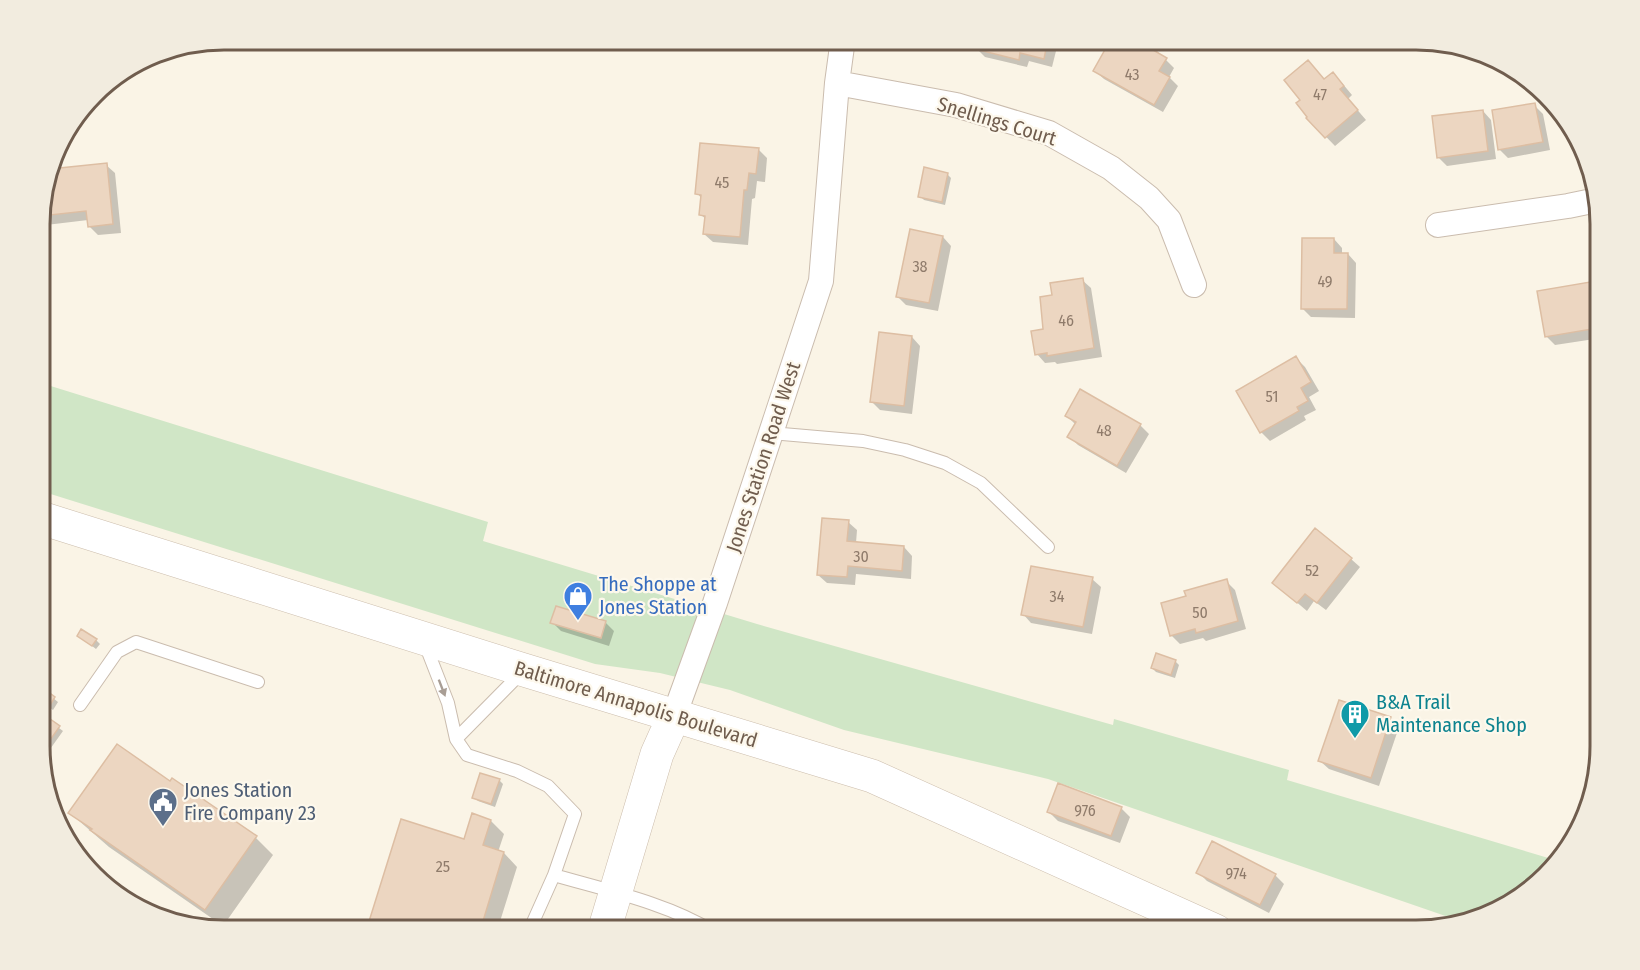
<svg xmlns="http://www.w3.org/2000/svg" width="1640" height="970" font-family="'Fira Sans Condensed',sans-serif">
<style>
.green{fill:#d0e6c6}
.shadow{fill:#0003}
.building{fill:#ecd6c1;stroke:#ddbea3;stroke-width:1.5}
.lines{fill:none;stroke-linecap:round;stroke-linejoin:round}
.lane-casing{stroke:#cabcae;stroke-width:14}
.street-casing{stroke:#cabcae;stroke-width:26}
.secondary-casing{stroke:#ccbdac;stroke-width:34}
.lane{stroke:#fff;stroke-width:12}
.street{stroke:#fff;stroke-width:24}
.secondary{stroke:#fff;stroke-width:33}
.oneway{fill:#a99e95}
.labels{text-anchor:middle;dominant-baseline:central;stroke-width:4.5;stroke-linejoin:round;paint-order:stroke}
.number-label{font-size:16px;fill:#8f7b6b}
.street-label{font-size:20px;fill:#705d4e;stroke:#fdf8ec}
.shop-label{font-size:20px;fill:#366cbe;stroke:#fdf8ec;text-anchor:start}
.culture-label{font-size:20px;fill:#0d838f;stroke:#fdf8ec;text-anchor:start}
.service-label{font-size:20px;fill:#4e5e75;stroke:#fdf8ec;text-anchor:start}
.rim{fill:none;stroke:#705d4e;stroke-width:3}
</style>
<rect width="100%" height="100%" fill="#faf4e6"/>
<!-- green -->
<path class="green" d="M41 383 488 522 483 541 757 624 1113 725 1114 719 1289 770 1287 780 1555 860 1509 906 1460 921 1048 779 844 730 730 690 660 673 595 664 41 491Z"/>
<!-- shadow -->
<path class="shadow" d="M979 39H1059L1052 67 1029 61 1027 67 985 57 977 49Z
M1142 41 1154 48 1174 68 1169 77 1178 86 1163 112 1104 79 1095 71 1140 45Z
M1325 81 1342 83 1352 95 1348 99 1366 120 1335 146 1308 118Z
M1534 105 1543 114 1550 150 1508 158 1499 149Z
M1483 111 1491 120 1496 159 1447 166 1438 157Z
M1570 125 1576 131 1580 144 1571 135Z
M758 149 767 158 765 182 757 181 755 198 752 199 748 245 713 242 704 234 706 219 701 215 702 199 697 193Z
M106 165 115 173 121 233 98 235 89 226 88 220 46 225 41 219V200L49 171Z
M947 174 951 178 945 205 924 200 920 196Z
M943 237 951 246 938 311 906 305 897 296Z
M1334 239 1342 248V254H1348L1356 263 1355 318 1311 317 1302 308Z
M1082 280 1091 288 1102 357 1057 364 1055 362 1045 363 1037 354 1054 296Z
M1589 283 1598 292 1601 307V338L1555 345 1547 337Z
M912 337 920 346 912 414 880 410 872 402Z
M1296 358 1305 367 1319 391 1309 397 1316 410 1304 416 1306 420 1270 441 1261 432Z
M1081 391 1140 425 1149 434 1126 473 1078 445 1069 436 1076 425 1067 416Z
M848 522 857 530 856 543 904 547 912 556 911 579 856 574 855 585 827 583 818 575Z
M1351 559 1360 567 1326 610 1314 601 1307 611 1274 583Z
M1092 579 1101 587 1092 634 1031 623 1023 614Z
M1226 581 1235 590 1246 629 1206 641 1203 638 1180 644 1171 635 1187 597Z
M552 622H605L614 631 609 646 561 631Z
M79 636 96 640 100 644 96 649Z
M1175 661 1179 665 1175 678 1156 672 1152 668Z
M43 690 58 702 53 710 41 701V695Z
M43 716 63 731 43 759 41 757V720Z
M1390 719 1399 727 1379 786 1329 769 1320 761Z
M172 780 256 838 273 855 223 926 109 847 70 813 170 783Z
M499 780 503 784 495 807 478 801 474 797Z
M1121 808 1130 817 1120 843 1058 821 1049 812Z
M491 821 504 834 498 852 504 853 517 867 497 931H367L465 841Z
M1198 872 1275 875 1284 884 1269 913 1207 881Z"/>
<!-- building -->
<path class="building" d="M978 39H1048L1044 59 1020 53 1019 60 975 49Z
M1111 39H1133L1139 43 1141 39 1155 47 1153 50 1167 58 1159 71 1170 77 1154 105 1093 71Z
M1308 60 1324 79 1333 72 1344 86 1340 89 1358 110 1325 138 1306 118 1307 117 1296 103 1300 100 1284 80Z
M1535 103 1543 142 1498 150 1492 110Z
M1483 110 1488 151 1437 158 1432 116Z
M1568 123 1576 131 1577 135 1570 136Z
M700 143 759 148 756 174 749 173 747 190H744L740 237 703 234 705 216 699 215 701 195 695 194Z
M107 163 113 224 88 227 86 211 41 216V200L50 169Z
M924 167 948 173 942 202 918 197Z
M910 229 943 236 929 303 896 297Z
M1302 238H1334V253H1348L1347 309H1301Z
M1083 278 1094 348 1047 356V353L1035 355 1031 331 1043 329 1040 297 1052 295 1050 283Z
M1590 282 1598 328 1545 337 1537 291Z
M879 332 912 336 904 406 870 402Z
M1296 356 1311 382 1301 388 1308 401 1297 407 1299 411 1260 433 1236 391Z
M1080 389 1141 424 1117 466 1067 437 1076 422 1065 416Z
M822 518 849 520 847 541 904 546 902 571 848 566 847 577 817 575Z
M1315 528 1352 558 1317 603 1305 594 1297 603 1272 583Z
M1031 566 1093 577 1083 627 1021 615Z
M1227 579 1238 621 1196 633 1195 629 1170 636 1161 603 1186 596 1184 591Z
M556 606 606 621 601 638 550 623Z
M81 629 97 639 92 646 77 636Z
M1156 653 1176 660 1171 675 1151 668Z
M43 688 55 697 49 707 41 701V692Z
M1339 700 1391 717 1371 778 1318 761Z
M43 714 60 726 41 753V717Z
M117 744 170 781 172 778 257 836 205 910 90 830 92 829 68 813Z
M480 773 500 779 491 804 472 798Z
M1058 783 1122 807 1111 836 1047 812Z
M472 813 491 820 483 845 504 852 480 931H366L401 819 464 839Z
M1212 841 1276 874 1260 905 1196 873Z"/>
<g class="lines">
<!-- lane casing -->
<g class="lane-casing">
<path id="lane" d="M771 433 863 441 905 450 945 463 981 483 1048 547
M425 644 448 703 456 739 467 755 517 771 548 786 575 814 554 875
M80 705 117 652 136 642 258 682
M456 739 523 671
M529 931 554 875C605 890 667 903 712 931"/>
</g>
<!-- street casing -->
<g class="street-casing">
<path id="street" d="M837 83 956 105 1049 133 1111 168 1149 198 1169 220 1194 285
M1438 225 1568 206 1597 200
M674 716 715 603 821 281 837 83 843 39"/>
</g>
<!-- secondary casing -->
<g class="secondary-casing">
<path id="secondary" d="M41 518 524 670 872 776 1216 931
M604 931 657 754 674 716"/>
</g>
<!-- lane -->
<use href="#lane" class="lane"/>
<!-- street -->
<use href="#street" class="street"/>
<!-- secondary -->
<use href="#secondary" class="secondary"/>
</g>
<!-- one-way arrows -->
<defs><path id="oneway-solid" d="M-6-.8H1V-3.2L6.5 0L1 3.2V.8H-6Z" transform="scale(1.5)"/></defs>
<use class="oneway" href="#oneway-solid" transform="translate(442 688) rotate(69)"/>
<!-- icons -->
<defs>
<g id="shop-pin" transform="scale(1.5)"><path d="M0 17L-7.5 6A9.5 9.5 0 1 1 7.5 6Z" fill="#3f7fe0" stroke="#fdf8ec"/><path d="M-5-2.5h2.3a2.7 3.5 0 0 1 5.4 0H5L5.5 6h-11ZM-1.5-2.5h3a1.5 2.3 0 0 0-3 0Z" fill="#fff"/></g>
<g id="building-pin" transform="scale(1.5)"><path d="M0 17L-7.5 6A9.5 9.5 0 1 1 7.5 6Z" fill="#0f9aa8" stroke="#fdf8ec"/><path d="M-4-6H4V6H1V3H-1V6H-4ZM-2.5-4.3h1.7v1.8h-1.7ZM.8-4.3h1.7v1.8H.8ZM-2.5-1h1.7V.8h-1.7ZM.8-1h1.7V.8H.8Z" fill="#fff"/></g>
<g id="civic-pin" transform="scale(1.5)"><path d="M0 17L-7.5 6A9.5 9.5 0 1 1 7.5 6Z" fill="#5c6f8a" stroke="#fdf8ec"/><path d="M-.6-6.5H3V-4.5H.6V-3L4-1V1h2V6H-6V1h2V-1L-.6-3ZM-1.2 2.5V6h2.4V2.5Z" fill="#fff"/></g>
</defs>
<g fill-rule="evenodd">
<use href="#shop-pin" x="578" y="596"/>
<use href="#building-pin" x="1355" y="714"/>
<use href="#civic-pin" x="163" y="802"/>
</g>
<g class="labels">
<!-- number labels -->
<g class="number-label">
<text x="1132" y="74">43</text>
<text x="1320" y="94">47</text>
<text x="722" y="182">45</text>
<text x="920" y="266">38</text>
<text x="1325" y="281">49</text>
<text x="1066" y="320">46</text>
<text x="1272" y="396">51</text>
<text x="1104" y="430">48</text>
<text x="861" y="556">30</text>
<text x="1312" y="570">52</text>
<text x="1057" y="596">34</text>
<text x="1200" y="612">50</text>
<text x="1085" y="810">976</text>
<text x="443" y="866">25</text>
<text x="1236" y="873">974</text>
</g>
<!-- street labels -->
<g class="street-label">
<text transform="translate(997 121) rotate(17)">Snellings Court</text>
<text transform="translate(763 457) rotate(-72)">Jones Station Road West</text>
<text transform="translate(636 704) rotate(17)">Baltimore Annapolis Boulevard</text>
</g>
<!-- shop labels -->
<g class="shop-label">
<text x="599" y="584">The Shoppe at<tspan x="599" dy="23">Jones Station</tspan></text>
</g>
<!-- culture labels -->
<g class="culture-label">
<text x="1376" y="702">B&amp;A Trail<tspan x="1376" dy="23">Maintenance Shop</tspan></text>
</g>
<!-- service labels -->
<g class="service-label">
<text x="184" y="790">Jones Station<tspan x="184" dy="23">Fire Company 23</tspan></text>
</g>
</g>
<!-- crop -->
<path d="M0 0H1640V970H0ZM224 50H1416A174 174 0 0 1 1590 224V746A174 174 0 0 1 1416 920H224A174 174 0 0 1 50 746V224A174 174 0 0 1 224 50Z" fill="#f2ecdf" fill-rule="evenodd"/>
<path class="rim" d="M224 50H1416A174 174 0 0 1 1590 224V746A174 174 0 0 1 1416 920H224A174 174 0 0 1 50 746V224A174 174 0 0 1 224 50Z"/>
</svg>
